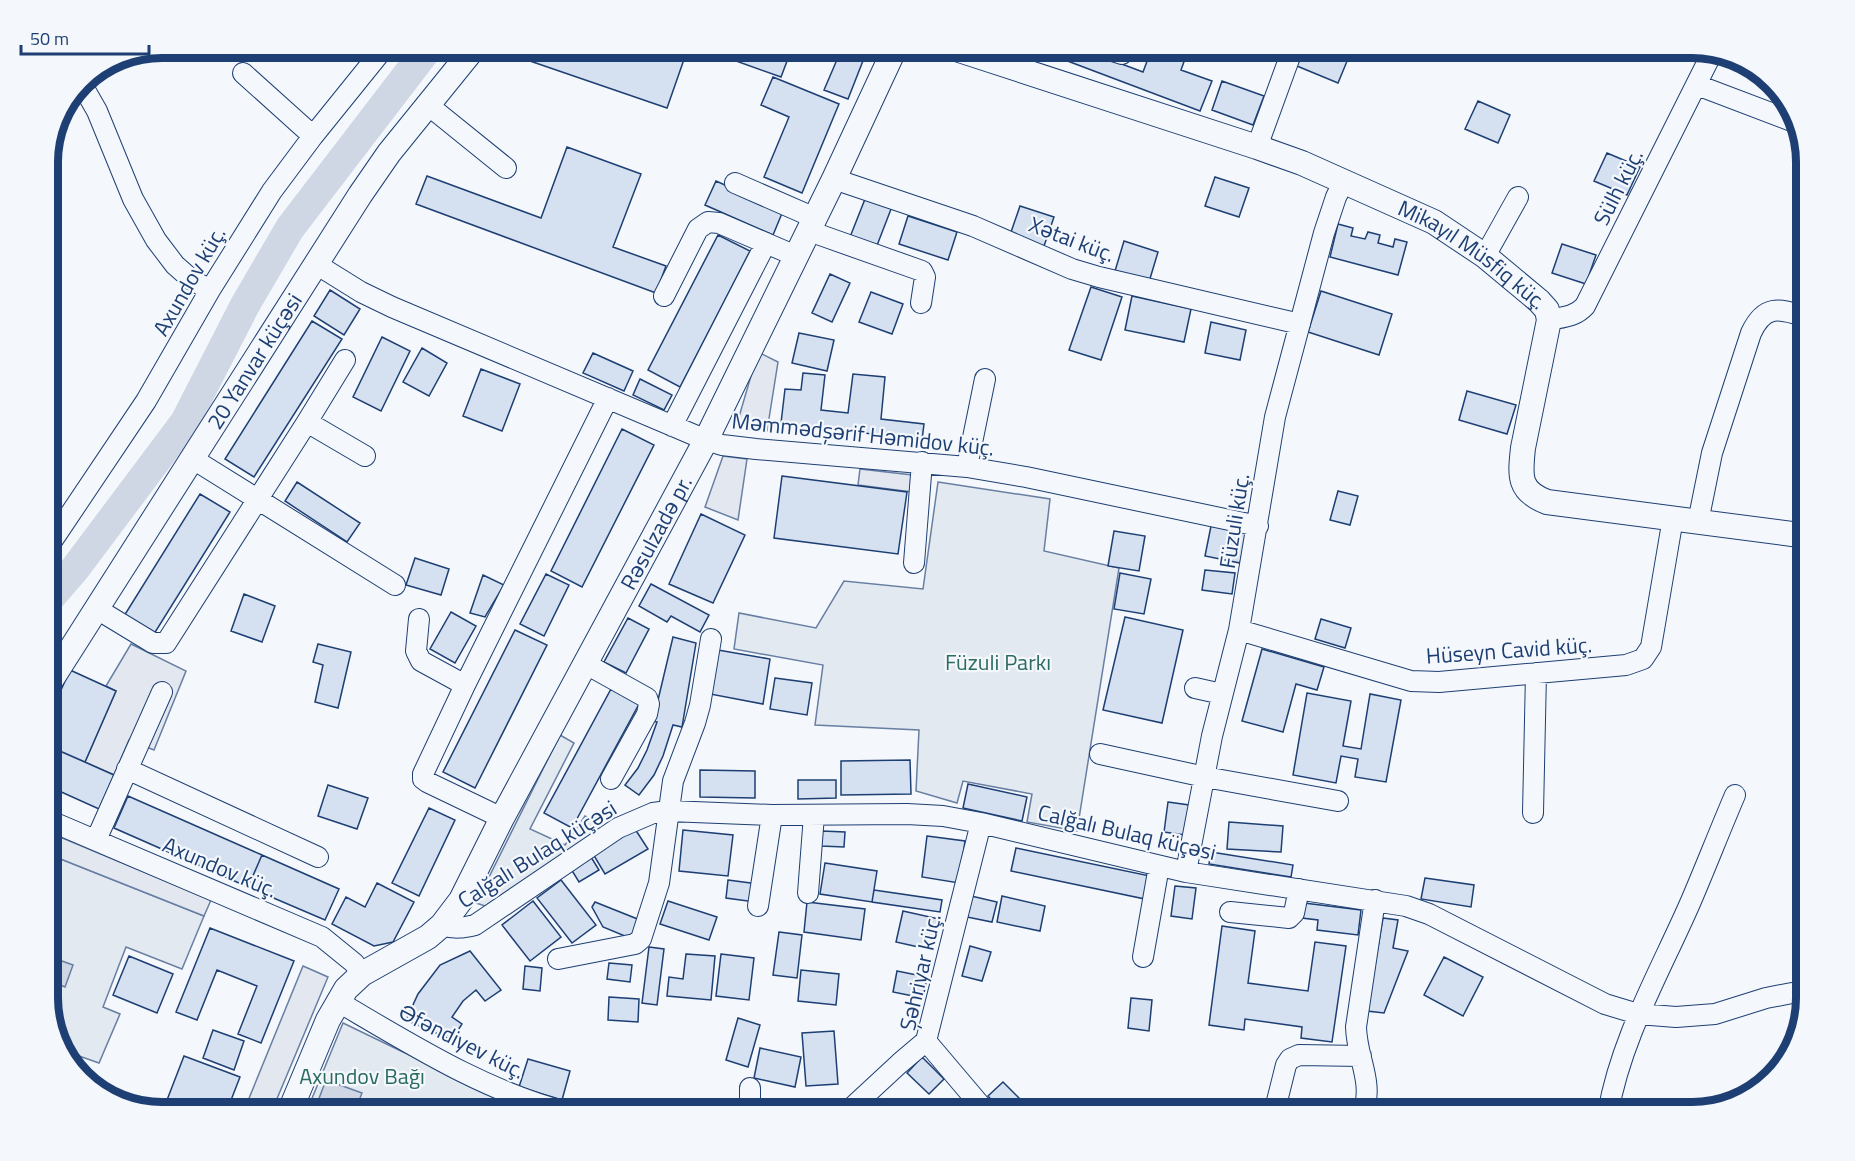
<svg xmlns="http://www.w3.org/2000/svg" width="1855" height="1161" font-family="'Titillium Web',sans-serif">
<style>
.green{fill:#e3e9f0;stroke:#687fa3;stroke-width:1.5}
.parking{fill:#e3e8f0;stroke:#687fa3;stroke-width:1.5}
.water{fill:#cfd7e4;stroke:#687fa3;stroke-width:1.5}
.lines{fill:none;stroke-linecap:round;stroke-linejoin:round}
.river{stroke:#cfd7e4;stroke-width:30}
.building{fill:#d5e0f0;stroke:#1d3f73;stroke-width:1.5}
.minor-casing{stroke:#1d3f73;stroke-width:22}
.major-casing{stroke:#1d3f73;stroke-width:26}
.minor{stroke:#f4f7fb;stroke-width:20}
.major{stroke:#f4f7fb;stroke-width:24}
.labels{text-anchor:middle;dominant-baseline:central;stroke-width:4.5;stroke-linejoin:round;paint-order:stroke}
.street-label{font-size:22px;fill:#1d3f73;stroke:#f4f7fb}
.park-label{font-size:22px;fill:#2c6c60;stroke:#f4f7fb}
.rim{fill:none;stroke:#1d3f73;stroke-width:8}
</style>
<rect width="100%" height="100%" fill="#f4f7fb"/>
<!-- green -->
<path class="green" d="M938 482 1050 499 1044 551 1119 568 1077 831 1027 822 1032 794 963 781 957 803 916 791 919 730 815 725 823 665 734 649 739 613 816 628 844 581 923 589Z
M560 735 574 743 530 829 565 845 585 816 604 826 485 906 476 903Z
M48 854 204 916 182 969 126 947 103 1007 120 1014 99 1063 62 1050 48 1005Z
M343 1023 401 1051 530 1109 529 1113H453L422 1099 415 1113H306Z"/>
<!-- parking -->
<path class="parking" d="M758 352 778 362 767 431 736 427Z
M723 456 747 459 738 520 705 507Z
M860 469 921 476 920 493 858 485Z
M131 644 186 671 154 750 129 740 114 775 85 762 116 691 106 686Z
M48 832 211 900 204 916 48 854Z
M303 966 328 977 271 1113H243Z"/>
<!-- water -->
<path class="water" d="M48 956 73 965 65 987 48 980Z
M326 1080 362 1093 354 1113 318 1101Z"/>
<g class="lines">
<!-- river -->
<path class="river" d="M48 600 74 570 185 422 245 305 290 228 428 48"/>
</g>
<!-- building -->
<path class="building" d="M531 48H688L667 108 527 60Z
M728 48H753L775 56 778 48H792L781 77 725 57Z
M821 48H868L848 99 824 90 839 55Z
M1033 48H1079L1143 72 1152 48H1189L1181 70 1212 81 1200 111Z
M1305 48H1336L1350 54 1338 83 1297 66Z
M773 77 839 104 802 193 764 177 789 117 761 105Z
M1222 81 1264 96 1253 125 1212 110Z
M1478 101 1510 115 1498 143 1465 129Z
M567 147 641 174 613 247 666 266 656 293 416 204 427 176 541 218Z
M1607 153 1640 167 1627 195 1594 181Z
M1215 177 1249 188 1239 217 1205 206Z
M716 181 783 211 773 235 705 205Z
M867 194 893 204 876 248 850 237Z
M1020 206 1054 217 1044 246 1010 235Z
M908 216 957 232 948 260 899 244Z
M1338 224 1353 228 1351 236 1365 239 1368 232 1380 235 1378 243 1393 247 1395 239 1407 242 1398 275 1330 257Z
M718 235 750 251 680 387 648 370Z
M1124 241 1158 252 1149 282 1115 271Z
M1562 244 1596 255 1586 284 1552 273Z
M830 274 850 283 832 322 812 313Z
M1091 287 1122 297 1101 360 1069 350Z
M330 290 360 309 344 335 314 316Z
M1321 291 1392 314 1379 355 1308 332Z
M871 292 903 304 892 334 859 322Z
M1132 296 1191 309 1184 342 1125 330Z
M312 321 342 339 254 477 225 459Z
M1211 322 1246 330 1240 360 1205 353Z
M799 333 834 340 827 371 792 363Z
M382 337 410 351 381 411 353 397Z
M422 348 447 363 429 396 403 382Z
M593 353 633 371 624 391 583 373Z
M481 369 520 384 502 431 463 416Z
M803 373 825 375 821 410 848 413 853 374 885 377 881 419 924 424 922 440 781 423 785 389 801 390Z
M640 379 672 395 664 410 633 395Z
M1467 391 1516 405 1507 434 1459 420Z
M622 429 654 445 582 587 551 571Z
M782 476 907 492 898 554 774 538Z
M297 482 360 523 347 542 285 501Z
M1338 491 1358 496 1350 525 1330 520Z
M200 494 230 512 154 634 124 616Z
M701 514 745 535 713 603 669 584Z
M1211 526 1247 533 1240 563 1205 556Z
M1114 531 1145 536 1139 571 1108 566Z
M415 558 449 569 441 595 406 585Z
M1205 570 1235 573 1232 594 1202 590Z
M1120 573 1151 579 1144 614 1114 609Z
M546 574 569 585 544 636 520 624Z
M483 575 504 585 485 617 470 613Z
M651 584 709 615 700 632 671 616 667 622 639 606Z
M244 594 275 606 262 642 231 631Z
M451 612 476 626 455 663 430 649Z
M1125 617 1183 630 1162 723 1103 710Z
M628 618 649 629 626 673 604 662Z
M1321 619 1351 628 1345 648 1315 639Z
M515 630 547 645 475 788 443 772Z
M673 637 696 643 682 727 673 725 663 756 654 775 639 795 625 785 638 768 647 750 657 722 653 721Z
M318 644 351 652 338 708 315 702 323 665 313 662Z
M48 646 54 649 48 659Z
M1262 649 1324 667 1317 690 1296 684 1283 732 1242 721Z
M718 650 770 659 763 704 710 694Z
M70 670 116 691 85 762 53 748 48 758V719Z
M775 678 812 683 807 715 770 709Z
M611 689 639 704 572 828 544 813Z
M1307 693 1351 701 1343 746 1361 749 1370 694 1401 700 1386 782 1355 777 1358 759 1341 756 1336 783 1293 775Z
M53 748 114 775 99 809 48 786V758Z
M910 760 911 794 841 795V761Z
M700 770 755 771V798L700 797Z
M798 780H836V798L798 799Z
M968 784 1027 797 1022 821 963 808Z
M328 785 368 798 357 829 318 816Z
M128 796 262 855 248 887 114 828Z
M1168 802 1189 805 1185 835 1164 832Z
M429 808 455 820 419 896 392 883Z
M1229 822 1283 826 1281 852 1227 849Z
M635 829 648 849 605 874 593 854Z
M683 830 733 835 728 876 679 871Z
M822 831 845 832 844 847 821 846Z
M927 836 965 841 959 883 922 877Z
M1016 848 1150 876 1145 899 1011 871Z
M1211 852 1293 865 1291 877 1209 864Z
M262 855 339 889 325 920 248 887Z
M591 857 599 870 579 882 571 869Z
M825 863 877 871 872 902 820 894Z
M1425 878 1474 885 1471 907 1421 899Z
M561 880 596 925 572 943 537 898Z
M728 880 758 884 755 902 726 898Z
M377 883 414 902 393 942 374 946 332 924 346 897 365 907Z
M1175 886 1196 888 1192 919 1171 916Z
M874 890 942 900 940 912 872 902Z
M967 895 997 902 992 922 962 916Z
M1002 896 1045 906 1040 931 997 922Z
M533 901 561 937 530 961 502 925Z
M668 901 717 917 709 940 660 924Z
M595 902 640 920 632 939 603 927 592 907Z
M807 902 865 909 861 940 804 932Z
M1304 903 1361 910 1358 935 1317 930 1318 920 1302 918Z
M903 911 939 919 932 950 896 942Z
M1383 918 1398 920 1393 948 1408 951 1384 1013 1367 1011Z
M1222 926 1255 931 1248 983 1308 991 1315 942 1346 946 1332 1042 1301 1038 1302 1027 1245 1019 1244 1030 1209 1025Z
M210 928 294 961 261 1043 238 1034 257 986 217 970 197 1020 176 1012Z
M779 932 802 935 797 978 773 975Z
M970 946 991 952 982 981 962 976Z
M649 947 664 949 657 1005 642 1003Z
M470 951 501 990 485 1001 476 990 463 1001 452 1017 462 1024 452 1040 406 1020 418 994 440 965Z
M686 954 715 956 711 1000 667 996 669 977 683 979Z
M721 954 754 958 749 1000 716 996Z
M129 956 173 974 157 1013 113 995Z
M1444 957 1483 977 1463 1016 1424 995Z
M609 963 632 965 630 982 607 979Z
M525 966 542 968 540 991 523 989Z
M801 970 839 974 836 1005 798 1001Z
M897 971 927 977 923 998 893 992Z
M609 997 639 999 638 1022 608 1020Z
M1131 998 1152 1000 1149 1031 1128 1028Z
M738 1018 760 1025 748 1067 726 1060Z
M213 1030 244 1041 234 1070 203 1058Z
M834 1031 838 1084 806 1086 802 1033Z
M760 1048 801 1057 795 1087 754 1078Z
M184 1056 240 1077 226 1113H162Z
M922 1057 944 1079 929 1094 907 1073Z
M528 1059 570 1071 562 1100 519 1087Z
M1003 1082 1025 1104 1015 1113H1004L988 1096Z"/>
<g class="lines">
<!-- minor casing -->
<g class="minor-casing">
<path id="minor" d="M1103 48 1122 54
M243 73 313 136
M81 83 97 111 133 199 156 240 175 265 192 280 210 290
M1697 85 1797 123
M428 105 506 168
M1257 147 1293 48
M834 179 973 226 1072 269 1099 277 1300 324
M735 183 815 218
M809 231 922 271 925 277 921 303
M1485 256 1518 197
M316 264 361 292 392 307 706 440 722 445 756 449 967 467 1026 477 1258 526
M664 296 698 229 708 222 719 223 796 256
M1549 320C1563 317 1575 317 1585 306L1712 53
M307 422 365 456
M672 426 766 243
M193 459 395 585
M967 467 985 379
M1698 522 1712 453 1751 333C1765 303 1780 309 1807 317
M48 547 146 401 210 290 272 191 313 136 384 48
M914 563 922 462
M97 609 153 643H166L307 422 345 360
M419 619 416 651 421 661 465 685
M1239 630 1411 681 1439 682 1626 665 1643 659 1651 647 1673 518
M586 664 647 698 649 704 647 714 611 779
M1195 688 1222 694
M1100 754 1205 777 1338 801
M127 769 318 857
M1533 813 1536 673
M502 818 427 782 423 779V774L465 685 608 398
M48 820 322 937 354 963 362 974
M981 823 926 1041 987 1113
M96 840 162 692
M1186 872 1212 736 1239 630 1275 417 1324 233 1336 197 1344 181
M808 893 814 815
M758 906 772 815
M1230 912 1289 918 1294 913 1299 889
M442 925C454 929 463 928 475 925L618 828 653 813 668 811 772 815 907 814 943 816 981 823 1186 872 1406 906 1429 914 1605 1004 1638 1014 1676 1017 1715 1014 1766 998 1792 993 1807 995
M1143 957 1159 866
M558 959 635 944 641 939 659 883 673 781 695 723 700 705 711 639
M337 1001C412 1045 486 1092 570 1113
M750 1088V1100L754 1113
M1275 1109 1286 1065 1290 1059 1299 1055 1361 1056
M846 1113 900 1063 926 1041
M1364 1113C1373 1078 1357 1060 1356 1027L1375 900
M1608 1113C1621 1038 1661 970 1691 901 1706 866 1720 830 1735 795"/>
</g>
<!-- major casing -->
<g class="major-casing">
<g id="major">
<path id="s1" d="M953 48 1257 147 1302 163 1434 222 1485 256 1539 301 1547 310 1549 320 1523 448C1520 476 1518 491 1547 502L1807 536"/>
<path id="s2" d="M48 685 360 195 389 153 474 48"/>
<path id="s3" d="M289 1113 328 1020 346 989 362 974 428 937 442 925 461 900 502 818 706 440 834 179 895 48"/>
</g>
</g>
<!-- minor -->
<use href="#minor" class="minor"/>
<!-- major -->
<use href="#major" class="major"/>
</g>
<g class="labels">
<!-- street labels -->
<g class="street-label">
<text transform="translate(1618 187) rotate(-63)">Sülh küç.</text>
<text transform="translate(1072 239) rotate(21)">Xətai küç.</text>
<text stroke="none"><textPath href="#s1" startOffset="562">Mikayıl Müsfiq küç.</textPath></text>
<text transform="translate(189 281) rotate(-60)">Axundov küç.</text>
<text stroke="none"><textPath href="#s2" startOffset="384">20 Yanvar küçəsi</textPath></text>
<text transform="translate(863 434) rotate(6)">Məmmədşərif Həmidov küç.</text>
<text transform="translate(1234 521) rotate(-81)">Füzuli küç.</text>
<text stroke="none"><textPath href="#s3" startOffset="700">Rəsulzadə pr.</textPath></text>
<text transform="translate(1509 650) rotate(-4)">Hüseyn Cavid küç.</text>
<text transform="translate(1127 832) rotate(13)">Calğalı Bulaq küçəsi</text>
<text transform="translate(537 854) rotate(-32)">Calğalı Bulaq küçəsi</text>
<text transform="translate(220 867) rotate(23)">Axundov küç.</text>
<text transform="translate(920 972) rotate(-77)">Şəhriyar küç.</text>
<text transform="translate(462 1041) rotate(27)">Əfəndiyev küç.</text>
</g>
<!-- park labels -->
<g class="park-label">
<text x="998" y="662">Füzuli Parkı</text>
<text x="362" y="1076">Axundov Bağı</text>
</g>
</g>
<!-- crop -->
<path d="M0 0H1855V1161H0ZM162 58H1692A104 104 0 0 1 1796 162V998A104 104 0 0 1 1692 1102H162A104 104 0 0 1 58 998V162A104 104 0 0 1 162 58Z" fill="#f4f7fb" fill-rule="evenodd"/>
<path class="rim" d="M162 58H1692A104 104 0 0 1 1796 162V998A104 104 0 0 1 1692 1102H162A104 104 0 0 1 58 998V162A104 104 0 0 1 162 58Z"/>
<!-- scale -->
<path d="M21 45v9h128v-9" fill="none" stroke="#1d3f73" stroke-width="3"/>
<text x="30" y="45" font-size="18" fill="#1d3f73" stroke="#f4f7fb" stroke-width="4.5" paint-order="stroke">50 m</text>
</svg>
